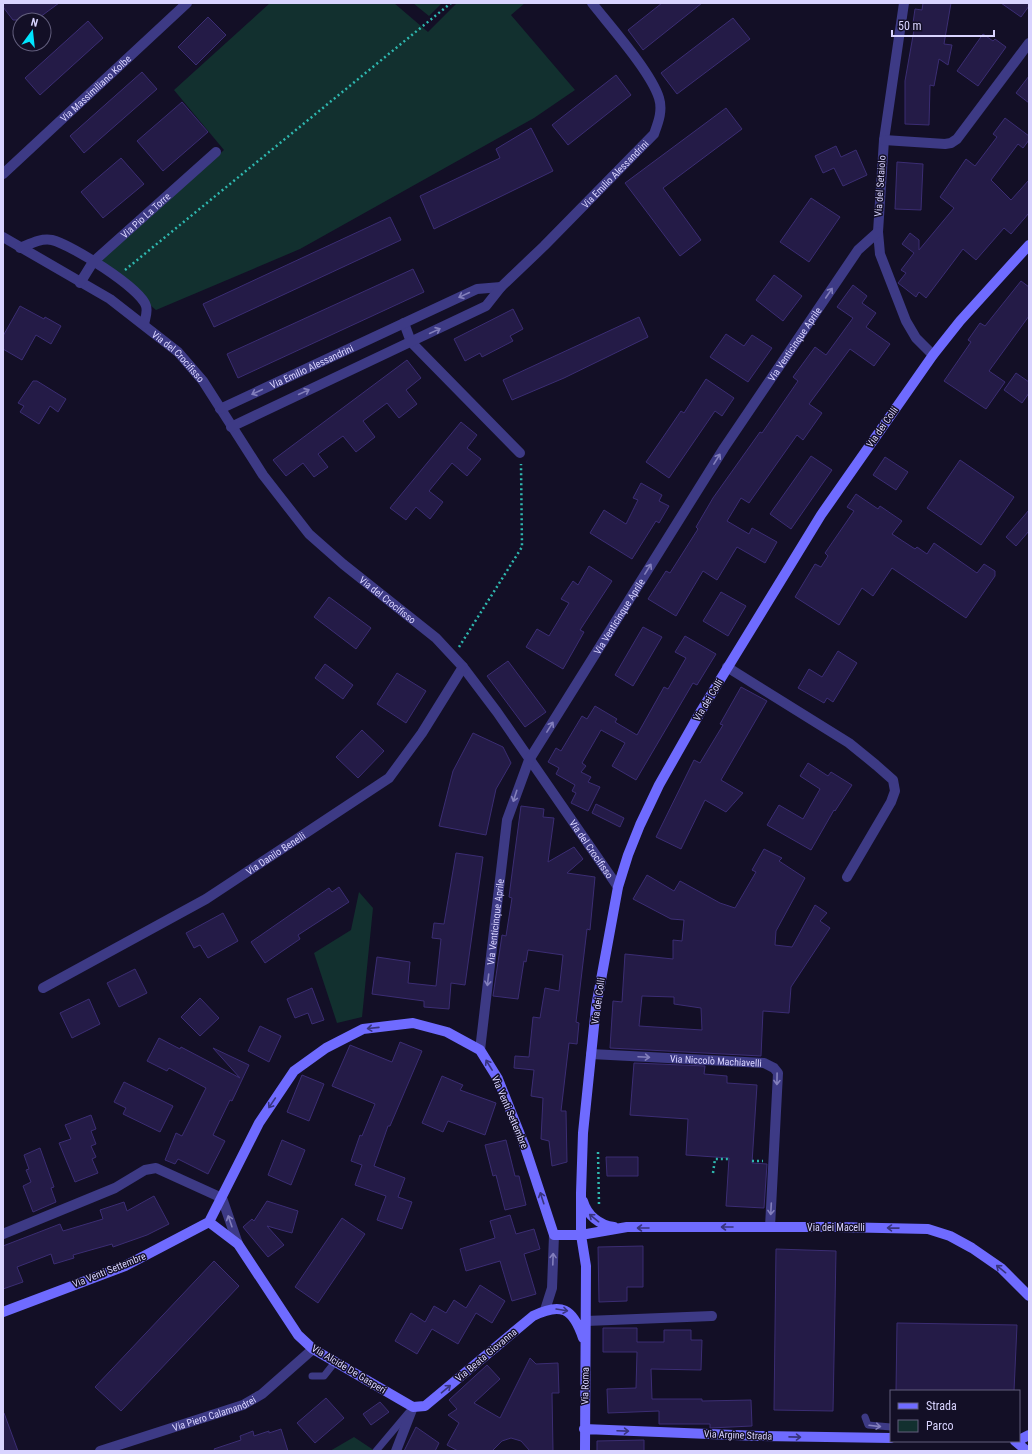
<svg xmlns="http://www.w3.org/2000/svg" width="1032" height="1454" font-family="'Roboto Condensed',sans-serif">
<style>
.green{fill:#12302f}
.building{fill:#241b47;stroke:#3b2d73;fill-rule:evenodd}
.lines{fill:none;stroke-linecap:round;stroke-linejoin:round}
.path{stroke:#2fb8b0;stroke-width:2.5;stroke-dasharray:2 3;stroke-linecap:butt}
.lane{stroke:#3d3a85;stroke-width:7}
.street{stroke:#3d3a85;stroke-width:10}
.secondary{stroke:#6f6bff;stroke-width:10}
.oneway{stroke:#837fbc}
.oneway2{stroke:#38347d}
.labels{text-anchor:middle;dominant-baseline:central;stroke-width:3;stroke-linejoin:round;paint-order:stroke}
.street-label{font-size:10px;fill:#d9d4ff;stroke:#130f26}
</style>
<rect width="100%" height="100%" fill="#130f26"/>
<!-- green -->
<path class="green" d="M270 3H394L428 32 457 3H525L511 15 575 90 534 118 300 249 156 310 98 262 224 150 174 90Z
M413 3H442L429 16Z
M359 892 373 908 362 1017 337 1023 314 953 351 930Z
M354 1437 375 1451H330Z"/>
<!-- building -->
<path class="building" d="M3 3H59L36 20H13L3 7Z
M662 3H702L643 50 628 30Z
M923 3H951L944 44 952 45 948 65 939 59 934 86 930 85 929 125 905 124V81L914 30H912L915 9 922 10Z
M1001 3H1029V6L1021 17Z
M208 17 226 35 196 65 178 47Z
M733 18 750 39 677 94 661 73Z
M88 21 103 38 40 95 25 78Z
M983 34 993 41 995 39 1006 47 978 86 957 71Z
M142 72 157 89 84 153 70 136Z
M616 75 631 95 568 145 552 125Z
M1029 76V103L1016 93Z
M182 102 208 132 163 171 137 141Z
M726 108 742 129 663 188 701 240 680 256 625 183Z
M1005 118 1029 136V140L1023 148 1018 144 991 180 1011 200 1029 180V213L1011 234 1004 228 976 260 963 249 926 298 919 292 916 297 898 283 906 273 901 270 914 253 902 244 910 233 919 240V250L954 208 940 197 966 159 975 166 997 137 993 134Z
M531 128 553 171 434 229 420 196 500 158 496 149Z
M836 146 841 157 856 150 867 175 843 186 834 168 823 173 815 156Z
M121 158 144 184 103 218 81 192Z
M897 162 923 164 921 210 895 209Z
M811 198 840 217 809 262 780 242Z
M390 217 401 240 214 327 203 304Z
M413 269 424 292 238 378 227 354Z
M774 275 802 296 783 321 756 300Z
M1021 281 1029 287V316L989 371 1005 382 986 409 944 381 971 342 968 340 980 323 985 326Z
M853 285 867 296 862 303 876 313 866 327 890 344 874 366 850 349 809 404 822 413 803 440 797 435 749 503 741 498 727 521 749 534 752 528 777 542 765 563 737 547 717 580 703 571 676 616 648 599 666 571 670 573 698 529 696 527 713 498 760 432 762 433 798 381 793 377 815 347 826 355 853 318 837 307Z
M20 306 44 319 45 317 61 326 51 344 36 335 22 360 3 349V336Z
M513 309 523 329 510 336 513 341 482 357 480 353 465 361 454 339Z
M639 317 648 337 564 378 512 400 503 380Z
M726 334 744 346 752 335 772 348 748 382 710 357Z
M407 360 421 378 406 390 417 404 399 418 387 403 363 421 375 437 356 452 343 436 318 454 328 467 314 477 303 463 286 476 273 460Z
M1016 373 1029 382V393L1022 403 1004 390Z
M706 379 734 398 722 416 715 411 669 478 646 462 681 411 684 413Z
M33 381H37L66 399 58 412 50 406 39 424 20 412 24 406 18 403Z
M461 422 477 435 467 448 481 459 467 476 452 463 429 491 443 502 430 519 416 507 406 520 390 508Z
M811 456 832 470 791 529 770 514Z
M885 457 908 472 896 490 873 475Z
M960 460 1014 497 981 545 927 508Z
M641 483 662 495 659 501 669 506 659 523 656 521 632 559 590 533 604 510 626 524 638 500 633 498Z
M856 494 878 509 880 506 902 521 892 534 915 549 917 547 927 554 934 543 977 573 984 564 995 571V576L966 618 892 568 873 596 862 588 839 625 795 597 815 564 821 567 828 556 825 553 854 511 847 507Z
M1029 510V531L1016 546 1006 537Z
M589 566 612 581 580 630 584 632 563 669 526 647 537 629 549 636 569 603 561 599 573 581 578 585Z
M721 592 746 606 728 636 703 621Z
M329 597 371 628 356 649 314 617Z
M643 627 662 637 633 686 615 675Z
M685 636 716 654 697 685 693 683 636 780 612 766 625 743 601 730 582 763 586 766 581 772 591 777 588 782 600 787 588 811 571 803 576 793 572 791 575 785 556 774 559 768 548 762 556 748 561 751 582 716 587 719 595 706 617 719 615 722 637 735 664 687 668 689 686 658 675 652Z
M838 651 857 663 833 702 827 698 824 703 798 688 809 669 822 677Z
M508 661 546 712 525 727 487 676Z
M325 664 353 685 343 699 315 678Z
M397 673 426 691 406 723 377 704Z
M741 687 767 701 721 780 743 793 726 812 705 800 681 849 656 837 694 760 700 763 723 725 720 724Z
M362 730 384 751 358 778 336 757Z
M473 733 503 747 511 763 496 789 486 835 439 826 453 771Z
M808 763 828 776 831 772 852 785 835 811 834 810 811 850 767 825 779 805 803 819 820 789 800 776Z
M596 804 624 818 620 827 592 813Z
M521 806 544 809 543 817 554 818 548 862 574 847 583 859 567 873 595 877 590 930 587 929 576 1022 579 1023 577 1044 569 1043 561 1111H566L567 1162 552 1166 549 1141 541 1139 543 1098 531 1096 534 1070 514 1068 515 1056 529 1057 533 1017 540 1018 545 988 559 991 563 955 528 950 526 962 524 961 518 999 493 996 502 935 506 936 512 898 509 897 513 866Z
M764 849 782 858 779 861 805 878 776 931 775 945 792 947 815 905 827 913 820 921 830 928 791 987 789 1013 763 1011 761 1056 610 1048 613 1001 622 1002 625 954 673 959V940L682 941 684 920 671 919 633 899 647 875 674 891 680 881 720 903 735 908 756 872 752 870ZM642 996 674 997V1004L701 1008 702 1030 639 1026Z
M456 853 483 857 465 985 451 983 449 1009 424 1007V1001L372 994 377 957 410 962 408 983 436 986 441 939 432 938 434 923 444 924Z
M339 887 349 902 298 935 300 939 265 963 251 942 329 888 332 892Z
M223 913 238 941 208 958 200 945 194 948 186 933Z
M135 969 147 993 119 1007 107 983Z
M312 988 324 1020 312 1024 308 1013 295 1018 287 999Z
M200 998 219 1018 200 1036 181 1017Z
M89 999 100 1024 72 1038 60 1013Z
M260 1026 281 1036 269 1062 248 1051Z
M159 1038 180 1049 181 1047 240 1078 213 1048 249 1065 232 1101 230 1100 213 1135 225 1141 208 1174 178 1159 175 1164 165 1160 176 1133 182 1136 206 1088 169 1068 167 1071 147 1061Z
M400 1042 422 1051 390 1126H388L374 1166 405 1178 398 1197 412 1202 402 1229 377 1220 386 1196 355 1185 362 1165 351 1161 360 1135 362 1136 375 1104 332 1086 350 1045 392 1062Z
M634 1063 705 1066 704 1074 727 1076V1083L757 1085 752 1163 767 1164 764 1208 726 1206 729 1158 686 1155 688 1119 630 1115Z
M302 1075 324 1084 309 1121 287 1112Z
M442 1076 463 1085 460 1090 496 1103 485 1135 448 1121 443 1132 422 1123Z
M124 1082 173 1106 160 1132 123 1114 126 1108 114 1102Z
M91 1115 96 1129 91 1131 96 1144 91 1146 96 1157 92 1159 98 1173 75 1182 59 1143 71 1139 65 1125Z
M282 1140 305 1150 291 1185 268 1175Z
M506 1140 515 1176H519L526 1205 505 1210 496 1175 493 1176 485 1145Z
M40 1148 54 1187 51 1188 56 1202 33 1212 23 1186 31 1182 26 1170 29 1169 24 1155Z
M606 1157H638V1176H607Z
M154 1196 169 1224 147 1235 113 1247 112 1244 73 1255 74 1258 54 1264 51 1254 17 1267 23 1282 3 1289V1246L60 1224 63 1231 103 1219 100 1210 124 1202 127 1211Z
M267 1201 298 1211 292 1233 267 1226 284 1245 268 1257 243 1227 252 1219 254 1221Z
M510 1215 516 1234 534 1229 540 1249 524 1254 536 1294 512 1301 500 1261 466 1271 460 1249 495 1238 490 1221Z
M342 1218 365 1234 318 1303 295 1287Z
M643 1246V1287H627V1301L599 1302 598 1247Z
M776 1249 836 1251 833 1411 774 1410Z
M214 1261 239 1286 121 1411 95 1387Z
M480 1285 505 1301 492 1323 476 1313 458 1344 432 1329 417 1354 395 1341 411 1313 425 1322 434 1306 446 1313 454 1300 466 1308Z
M897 1323 1017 1325 1014 1391H896Z
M603 1328H637V1342H664V1330H691V1340H702L701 1370 651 1369 652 1399H702V1401L751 1400 752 1426 710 1428V1424H659V1411L608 1413 607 1389 636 1388 637 1352H603Z
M530 1358 536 1364 558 1363 559 1393H552L553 1451H530L521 1441 511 1438 502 1441 492 1451H458L447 1445 459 1423 448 1415 457 1409 449 1400 487 1365 500 1379 474 1403 500 1418Z
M326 1398 344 1418 315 1443 297 1423Z
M380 1402 389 1412 371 1425 363 1414Z
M3 1413H4L18 1451H3Z
M416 1427 439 1443 435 1451H404Z
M281 1429 288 1451H215L214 1449 241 1440 240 1436 253 1431 254 1436 269 1431V1433Z
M644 1440V1451H597V1441Z"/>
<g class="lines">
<!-- path -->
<path class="path" d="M125 270 451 3
M459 647 522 547 521 464
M598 1152 599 1205
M752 1161H763
M713 1173 715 1159H729"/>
<!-- lane -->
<path class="lane" d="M312 1376H324L335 1362
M865 1417 868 1425 891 1427
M376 1451 408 1413"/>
<!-- street -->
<g class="street">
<path d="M904 3 884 140 878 232 880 254 906 321 916 338 933 355"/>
<path d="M884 140 945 144 951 143 957 139 1029 43"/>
<path id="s1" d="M3 174 187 3"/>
<path id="s2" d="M3 237 110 299 178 352 203 381 263 475 309 534 343 564 436 638 463 667 497 712 618 887"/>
<path d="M20 248C30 244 40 238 52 240 70 244 141 288 146 306 148 312 145 319 144 324"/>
<path id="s3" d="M80 283 93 262 216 152"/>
<path d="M404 323 411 342 520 453"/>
<path id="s4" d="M220 409 477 289 501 287"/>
<path id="s5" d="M231 427 486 306 501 287 544 246 654 134C658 123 663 111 659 98 651 72 610 26 592 3"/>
<path d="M727 667 849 743 876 765 893 780 895 791 891 802 847 877"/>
<path id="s6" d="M43 988 206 899 389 778 422 733 463 667"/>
<path id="s7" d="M480 1050 507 820 529 760 724 448 858 250 878 232"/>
<path id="s8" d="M591 1054 764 1063 774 1068 778 1073 770 1227"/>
<path d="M3 1234 115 1188 145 1170 156 1168 222 1198 238 1244"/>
<path d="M545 1310 552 1288 554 1235"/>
<path d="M586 1321 712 1316"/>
<path id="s9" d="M100 1451 243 1405 262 1394 313 1349"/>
<path d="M396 1451 413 1407"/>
</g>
<!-- secondary -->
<path class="secondary" d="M583 1201C587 1215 599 1225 614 1227
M209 1222 238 1244 298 1335 313 1349 413 1407 425 1406 533 1316C561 1302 573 1308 583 1338
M3 1312 125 1266 209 1222 259 1123 294 1071 326 1048 363 1029 413 1023 447 1032 480 1050 498 1079 525 1147 554 1235H581L627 1227H836L928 1229 950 1236 972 1248 1001 1268 1029 1296
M584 1429 759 1436 891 1438
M1019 1440 1029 1435
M1015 1441 1027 1451
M585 1451 586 1266 581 1235V1193L583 1133 596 1007 618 887 628 855 640 825 659 785 701 711 821 515 933 355 960 321 1029 245"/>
</g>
<!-- one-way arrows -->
<defs><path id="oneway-shaft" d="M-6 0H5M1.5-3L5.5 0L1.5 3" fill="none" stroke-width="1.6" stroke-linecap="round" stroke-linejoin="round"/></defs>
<g class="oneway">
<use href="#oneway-shaft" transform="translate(829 293) rotate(-56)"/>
<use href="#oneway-shaft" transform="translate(464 295) rotate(155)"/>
<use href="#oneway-shaft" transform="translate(435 331) rotate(-25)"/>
<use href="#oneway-shaft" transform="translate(257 392) rotate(155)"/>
<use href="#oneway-shaft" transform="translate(304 392) rotate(-25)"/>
<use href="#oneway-shaft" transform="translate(717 459) rotate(-58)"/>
<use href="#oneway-shaft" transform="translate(648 569) rotate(-58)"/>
<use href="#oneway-shaft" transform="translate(550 727) rotate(-58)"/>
<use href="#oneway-shaft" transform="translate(515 796) rotate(108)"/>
<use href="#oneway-shaft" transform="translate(488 980) rotate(97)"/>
<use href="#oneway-shaft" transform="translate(644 1057) rotate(3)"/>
<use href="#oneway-shaft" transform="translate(777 1079) rotate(91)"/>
<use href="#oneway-shaft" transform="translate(771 1209) rotate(93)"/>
<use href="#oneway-shaft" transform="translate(230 1221) rotate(-109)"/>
<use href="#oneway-shaft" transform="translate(553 1259) rotate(-88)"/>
<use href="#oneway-shaft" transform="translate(875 1426) rotate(7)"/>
</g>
<g class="oneway2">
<use href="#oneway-shaft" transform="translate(373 1028) rotate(174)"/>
<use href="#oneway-shaft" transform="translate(489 1065) rotate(-122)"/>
<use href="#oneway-shaft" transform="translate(272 1103) rotate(124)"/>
<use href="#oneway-shaft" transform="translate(542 1198) rotate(-108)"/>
<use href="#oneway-shaft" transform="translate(594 1218) rotate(-141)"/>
<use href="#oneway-shaft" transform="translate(727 1227) rotate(180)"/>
<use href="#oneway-shaft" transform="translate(643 1228) rotate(-180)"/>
<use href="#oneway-shaft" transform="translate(893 1228) rotate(-179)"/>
<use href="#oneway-shaft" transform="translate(1001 1269) rotate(-141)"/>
<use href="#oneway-shaft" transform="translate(562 1310) rotate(9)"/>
<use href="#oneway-shaft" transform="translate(446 1389) rotate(-40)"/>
<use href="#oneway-shaft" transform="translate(623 1431) rotate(2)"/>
<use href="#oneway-shaft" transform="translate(795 1437) rotate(1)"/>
</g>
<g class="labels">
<!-- street labels -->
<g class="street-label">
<text stroke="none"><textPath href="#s1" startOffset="126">Via Massimiliano Kolbe</textPath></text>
<text stroke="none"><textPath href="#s5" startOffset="467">Via Emilio Alessandrini</textPath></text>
<text transform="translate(880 186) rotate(-86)">Via del Setaiolo</text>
<text stroke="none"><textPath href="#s3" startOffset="95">Via Pio La Torre</textPath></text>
<text stroke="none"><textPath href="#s7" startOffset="789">Via Venticinque Aprile</textPath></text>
<text stroke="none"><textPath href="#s2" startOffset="213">Via del Crocifisso</textPath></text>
<text stroke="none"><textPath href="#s4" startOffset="101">Via Emilio Alessandrini</textPath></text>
<text transform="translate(882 427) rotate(-55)">Via dei Colli</text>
<text stroke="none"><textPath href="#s2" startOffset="537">Via del Crocifisso</textPath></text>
<text stroke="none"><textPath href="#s7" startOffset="465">Via Venticinque Aprile</textPath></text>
<text transform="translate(708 700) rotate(-59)">Via dei Colli</text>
<text stroke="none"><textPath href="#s2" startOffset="861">Via del Crocifisso</textPath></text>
<text stroke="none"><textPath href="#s6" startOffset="269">Via Danilo Benelli</textPath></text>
<text stroke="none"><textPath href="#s7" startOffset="129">Via Venticinque Aprile</textPath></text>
<text transform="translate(598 1001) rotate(-82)">Via dei Colli</text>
<text stroke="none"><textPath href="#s8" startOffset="125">Via Niccolò Machiavelli</textPath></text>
<text transform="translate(510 1112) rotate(67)">Via Venti Settembre</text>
<text x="836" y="1227">Via dei Macelli</text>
<text transform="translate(109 1270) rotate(-22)">Via Venti Settembre</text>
<text transform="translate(486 1355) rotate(-40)">Via Beata Giovanna</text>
<text transform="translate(349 1369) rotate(31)">Via Alcide De Gasperi</text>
<text transform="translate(585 1386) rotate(-89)">Via Roma</text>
<text stroke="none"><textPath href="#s9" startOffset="120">Via Piero Calamandrei</textPath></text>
<text transform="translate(738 1435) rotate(2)">Via Argine Strada</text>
</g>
</g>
<!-- border -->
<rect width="1032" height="1454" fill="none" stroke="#d9d4ff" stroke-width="8"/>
<!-- legend -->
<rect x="890" y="1390" width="130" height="52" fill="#130f26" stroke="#625e7d"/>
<rect x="898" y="1403" width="20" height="6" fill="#6f6bff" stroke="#625e7d"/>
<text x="926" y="1410" font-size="12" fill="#d9d4ff">Strada</text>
<rect x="898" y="1420" width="20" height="12" fill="#12302f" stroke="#625e7d"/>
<text x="926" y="1430" font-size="12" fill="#d9d4ff">Parco</text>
<!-- north arrow -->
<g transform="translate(32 32) rotate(15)"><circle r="19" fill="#130f26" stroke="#625e7d"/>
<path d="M0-3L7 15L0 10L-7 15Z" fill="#00e5ff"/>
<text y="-6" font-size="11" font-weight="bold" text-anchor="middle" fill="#d9d4ff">N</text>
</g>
<!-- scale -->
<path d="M892 30v6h102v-6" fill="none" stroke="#d9d4ff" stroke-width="2"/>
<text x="898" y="30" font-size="12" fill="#d9d4ff" stroke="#130f26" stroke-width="3" paint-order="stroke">50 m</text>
</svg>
